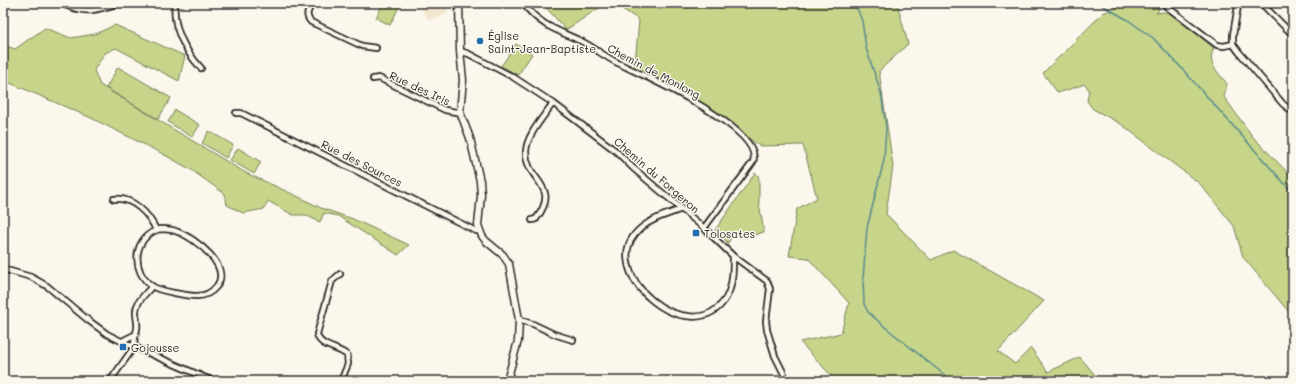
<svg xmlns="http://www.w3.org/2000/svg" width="1296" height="384" font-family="Mali,sans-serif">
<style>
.built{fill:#f3e6d1}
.green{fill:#c6d589;stroke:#78805a}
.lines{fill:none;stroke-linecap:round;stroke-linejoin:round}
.stream{stroke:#5a8a8e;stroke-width:1.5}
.minor-casing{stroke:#2b2b2b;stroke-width:8}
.tertiary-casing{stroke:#2b2b2b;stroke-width:9}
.minor{stroke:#fbf7ec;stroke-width:4.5}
.tertiary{stroke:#fbf7ec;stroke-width:6}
.poi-dot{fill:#1f6fb2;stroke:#fbf7ec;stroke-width:1.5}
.labels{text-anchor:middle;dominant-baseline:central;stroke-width:3;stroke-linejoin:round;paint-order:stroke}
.poi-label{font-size:11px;fill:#2b2b2b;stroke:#fbf7ec;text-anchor:start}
.street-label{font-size:11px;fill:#2b2b2b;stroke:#fbf7ec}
</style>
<rect width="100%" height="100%" fill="#fbf7ec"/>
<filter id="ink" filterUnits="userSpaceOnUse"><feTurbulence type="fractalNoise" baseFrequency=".025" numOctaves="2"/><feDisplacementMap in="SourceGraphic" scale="8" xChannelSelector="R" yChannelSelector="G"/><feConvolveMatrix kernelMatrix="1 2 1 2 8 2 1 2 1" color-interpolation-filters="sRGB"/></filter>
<g filter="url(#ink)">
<!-- built -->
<path class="built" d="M417 3H447L448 12 440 17 429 20Z"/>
<!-- green -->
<path class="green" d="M383 3H401L390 25 376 18Z
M542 3H606L566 30Z
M613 3H897L908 44 879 71 893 166 886 214 931 260 953 250 1044 301 998 351 1015 364 1031 348 1048 372 1080 357 1100 381H836L800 342 841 333 849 303 808 258 789 256 797 209 817 198 803 145 760 146 688 100 634 74 639 20Z
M1128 3H1155L1158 4 1159 10 1156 13 1164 12 1174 14 1214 48C1206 64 1218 71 1227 84L1224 97 1253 137 1293 178V317L1243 257 1234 226 1200 184 1121 124 1093 109 1087 101 1089 90 1085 84 1058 93 1043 73 1103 13Z
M115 25 185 56 179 81 116 48 105 53 94 70 100 85 246 173 297 196 321 208 353 219 409 245 398 255 338 216 324 213 320 222 305 215H293L268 201 264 209 243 213 227 205 225 194 190 169 161 153 89 117 3 80V45L15 49 45 28 71 38 95 34Z
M516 44 532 54 518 75 501 66Z
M118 67 171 98 158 119 106 88Z
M175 110 200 125 192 137 168 122Z
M209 131 233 145 226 158 202 143Z
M238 148 261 162 254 174 230 160Z
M755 173 758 175 759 180V203L764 232 746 237 733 234 728 243 715 230Z"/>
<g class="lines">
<!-- stream -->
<path class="stream" d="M855 3 862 21 866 48 881 93 886 127 884 160 867 228 863 279 864 304 868 312 885 327 952 381
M1098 3 1128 20 1153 38 1176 62 1293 193"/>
<!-- minor casing -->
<g class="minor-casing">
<path id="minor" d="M60 3C66 5 72 8 78 9 92 13 107 6 121 3
M175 3C172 27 185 51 201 68
M312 3C309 10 304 15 311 22L362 46 376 48
M523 3C529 11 536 18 545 24 557 31 570 36 583 42 594 48 603 55 614 61 639 74 765 128 753 162L704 228
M1240 3 1238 6 1233 35V44L1239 52 1283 104 1293 112
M1261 3 1293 35
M1166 6 1217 45 1224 46 1233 44
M460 51 469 54 513 77 553 103 616 151 633 168 704 228 733 256 767 281 770 289 766 321 767 330 775 356 784 374 785 381
M373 79 379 78 445 110 456 112H460
M236 113H241L466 226 476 231 479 230
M114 199C133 197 149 214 156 230
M682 209C668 214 653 218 641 228 591 270 691 354 726 298 733 286 733 270 733 256
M532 220 536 219C562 185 526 182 526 152 526 136 544 116 553 103
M160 229C166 229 172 229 178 232 195 238 233 267 216 287 211 293 204 296 197 296 189 296 158 291 152 286 130 271 133 236 160 229Z
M3 269 31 277 47 286 88 320 107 334 123 342 213 381
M340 274 332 281 317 334C319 347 338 347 347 355L348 364 341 381
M519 320 533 324 554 334 573 340
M123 342 124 340 134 335
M134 347C134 339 135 336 137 329 138 323 136 318 136 313 135 302 146 294 152 286
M110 381 134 347"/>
</g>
<!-- tertiary casing -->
<g class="tertiary-casing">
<path id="tertiary" d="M459 3 460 51 463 80 460 112 470 138 480 181 481 196 478 225 482 236 486 241 503 255 509 264 519 320 518 341 507 381"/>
</g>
<!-- minor -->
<use href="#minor" class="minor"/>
<!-- tertiary -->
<use href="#tertiary" class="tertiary"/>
</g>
</g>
<!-- markers -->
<g class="poi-dot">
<circle cx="480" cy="41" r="4"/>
<rect x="692" y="229" width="8" height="8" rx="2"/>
<rect x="119" y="343" width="8" height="8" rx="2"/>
</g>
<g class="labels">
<!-- poi labels -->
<g class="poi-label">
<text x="488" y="35">Église<tspan x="488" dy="13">Saint-Jean-Baptiste</tspan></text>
<text x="704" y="233">Tolosates</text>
<text x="131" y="347">Gojousse</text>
</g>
<!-- street labels -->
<g class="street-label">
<text transform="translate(654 71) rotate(28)">Chemin de Monlong</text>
<text transform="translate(420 88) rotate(25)">Rue des Iris</text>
<text transform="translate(362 163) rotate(27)">Rue des Sources</text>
<text transform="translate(657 175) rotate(41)">Chemin du Forgeron</text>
</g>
</g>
<!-- margin -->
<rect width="1296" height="384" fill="none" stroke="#fbf7ec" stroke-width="16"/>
<rect x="8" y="8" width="1280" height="368" fill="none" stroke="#2b2b2b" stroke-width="1.5" filter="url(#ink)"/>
</svg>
